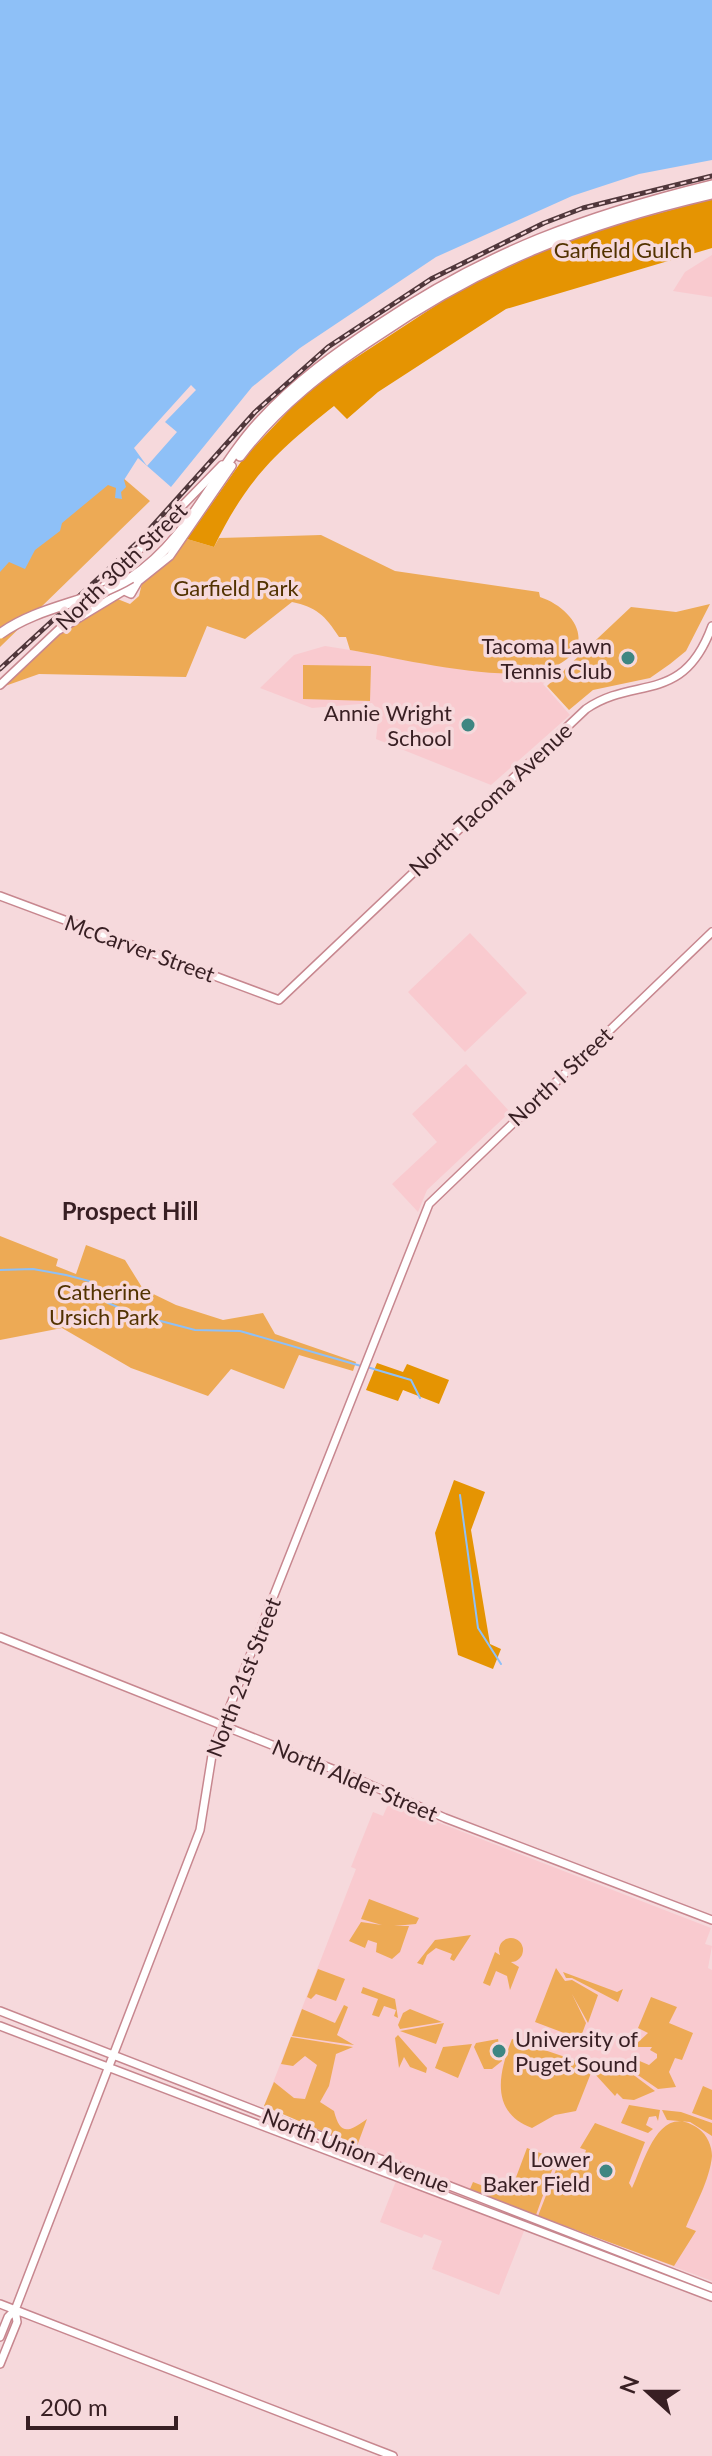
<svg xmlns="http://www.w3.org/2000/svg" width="712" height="2456" font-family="Lato,sans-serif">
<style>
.built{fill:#f9cacf}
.green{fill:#edaa55}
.forest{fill:#e59402}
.water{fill:#8ec0f7}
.pier{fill:#f6d9dc}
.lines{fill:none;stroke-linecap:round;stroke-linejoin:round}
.stream{stroke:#8ec0f7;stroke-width:2}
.secondary-casing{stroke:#c7878f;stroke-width:10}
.highway-casing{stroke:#c7878f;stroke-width:12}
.secondary{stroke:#fff;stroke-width:7}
.highway{stroke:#fff;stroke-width:9}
.rail-casing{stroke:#50373b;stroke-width:5}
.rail{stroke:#f6d9dc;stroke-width:2;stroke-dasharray:6;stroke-linecap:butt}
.highway-bridge-casing{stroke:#c7878f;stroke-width:12;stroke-linecap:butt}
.highway-bridge{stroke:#fff;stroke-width:9}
.poi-dot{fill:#3e8682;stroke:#f6d9dc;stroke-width:3}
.labels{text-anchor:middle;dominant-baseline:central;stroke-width:7;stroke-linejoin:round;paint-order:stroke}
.park-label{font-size:22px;fill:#523200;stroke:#f6d9dc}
.street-label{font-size:22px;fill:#381f23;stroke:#f6d9dc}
.poi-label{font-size:22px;fill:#381f23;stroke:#f6d9dc;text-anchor:end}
.neighbourhood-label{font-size:24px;font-weight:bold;fill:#381f23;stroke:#f6d9dc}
</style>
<rect width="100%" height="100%" fill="#f6d9dc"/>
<!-- built -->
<path class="built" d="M712 255V297L673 291 685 272Z
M325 646 489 672 530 673 556 666 559 669 543 684 570 715 491 785 376 739 379 711 372 703 312 708 260 688 294 655Z
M470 933 527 993 465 1052 408 992Z
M466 1064 510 1112 427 1190 418 1212 392 1184 437 1142 412 1114Z
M390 1800 401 1808 711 1928 705 1944 712 1946 708 1968 712 1970V2281L531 2213 499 2295 432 2269 442 2241 424 2234 422 2238 380 2222 403 2163 264 2106 356 1869 351 1867 373 1812 383 1816Z"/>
<!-- green -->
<path class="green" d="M115 471 150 501 0 647V559Z
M321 535 395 571 539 592 540 597C573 608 599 645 556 666 513 687 399 658 350 650L346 637H339C325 615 316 607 292 602L245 639 207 626 186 677 39 674 5 686 51 637 115 598 130 604 139 596 142 583 187 539 214 547 219 538Z
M710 604 686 651 670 664 650 678 593 690 569 710 547 686 631 607 676 612Z
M303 665 371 666 370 701 303 699Z
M0 1236 58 1259 56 1266 76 1274 86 1245 125 1260 143 1289 176 1305 223 1320 263 1313 275 1334 356 1362 353 1371 299 1355 284 1389 231 1369 208 1396 131 1368 62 1328 0 1340Z
M369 1899 419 1918 416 1924 394 1926H409L400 1952 392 1959 376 1952 377 1943 368 1940 365 1948 349 1941 361 1922 382 1925 361 1919Z
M471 1935 454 1961 450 1959 452 1954 436 1948 427 1955 423 1965 417 1963 435 1940Z
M499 1950a12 12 0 1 1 24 0a12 12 0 1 1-24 0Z
M495 1952 519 1967 510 1990 507 1976 496 1971 490 1986 483 1983Z
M556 1968 565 1981 572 1980 598 1995 588 2023 572 1994 586 2023 580 2039 535 2022Z
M318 1969 345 1979 336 2001 316 1994 311 1999 307 1997Z
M563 1972 617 1992 623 1989 618 2002 572 1978H566Z
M363 1987 395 1999 398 2018 394 2016 396 2010 384 2006 379 2017 372 2015 378 1999 361 1993Z
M651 1997 677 2007 669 2023 693 2033 682 2060 675 2058 669 2072 676 2087 658 2089 629 2069 635 2059 649 2065 657 2058V2054L650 2050 652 2047H633L648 2033 638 2028Z
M344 2005 348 2007 337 2035 354 2045 292 2036 302 2009 335 2023Z
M410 2009 442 2022 400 2029 398 2025 403 2013Z
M444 2023 436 2044 400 2031Z
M398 2035 427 2068 426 2073 410 2067 404 2057 399 2068 395 2038Z
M291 2037 353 2047 336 2054 329 2086 320 2102 334 2111C340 2135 348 2133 367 2119L357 2146 264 2106 274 2082 294 2098 305 2099 317 2065 305 2056 293 2066 281 2064Z
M498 2039 502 2061 492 2069H484L474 2047 476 2043Z
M512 2039 574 2060 591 2073 576 2111 555 2115 532 2128C489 2112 499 2072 512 2039Z
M472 2044 458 2078 435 2068 443 2047Z
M596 2067 631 2073 655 2091 634 2100 623 2099 617 2093 615 2096 594 2073Z
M703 2086 712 2090V2120L692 2113Z
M629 2105 660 2110 658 2121 656 2116 649 2117 646 2125 653 2129 648 2133 621 2123Z
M662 2110 681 2112 712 2123V2136L690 2122 667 2120Z
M595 2123 645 2142 629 2183 632 2188C644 2164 658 2099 699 2129 707 2135 712 2146 712 2156 710 2179 695 2206 686 2227L696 2231 674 2266 538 2216 559 2162 563 2157 567 2159 565 2165 573 2166 577 2157 583 2159 586 2150 580 2148Z
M527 2148 556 2159 536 2215 470 2189 473 2182 491 2189 494 2181 512 2188Z"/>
<!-- forest -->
<path class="forest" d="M712 199V248L506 309 378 392 347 419 334 406C276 452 247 479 214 547L187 539 243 459 311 387 458 291 574 236Z
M377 1363 403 1372 407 1364 449 1380 439 1404 403 1390 398 1401 366 1390Z
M454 1480 485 1492 471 1530 490 1644 501 1649 493 1669 458 1655 435 1533Z"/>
<!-- water -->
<path class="water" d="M0 0H712V160L639 174 572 196 436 257 300 348 252 387 171 487 138 458 124 480 126 487 121 492 122 499 115 498 116 488 108 485 62 523 60 531 35 550 25 569 9 562 0 572Z"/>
<!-- pier -->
<path class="pier" d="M191 385 196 390 165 422 177 432 147 466 134 448Z"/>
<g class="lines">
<!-- stream -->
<path class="stream" d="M0 1270 33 1269 66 1275 89 1281 108 1303 134 1314 195 1330 240 1331 361 1366
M367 1367 411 1380 420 1398
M460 1495 478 1628 501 1664"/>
<!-- secondary casing -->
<g class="secondary-casing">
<path id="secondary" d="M120 589 131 594 138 582
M100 590 222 465
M59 630 135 584 170 556 232 466
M0 685 91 599
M0 896 279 1000 586 709C635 675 683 706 712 626
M0 1637 350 1776 445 1818 712 1920
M0 2011 712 2288
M0 2026 712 2297
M0 2304 393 2456
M0 2337 8 2317 15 2310 200 1830 213 1749 429 1204 712 932
M0 2364 17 2322 15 2310"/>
</g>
<!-- highway casing -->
<g class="highway-casing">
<path id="highway" d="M240 456C278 406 325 370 377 336 487 261 583 224 712 194
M131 578C191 539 214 470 261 420 296 382 336 353 379 325 488 252 585 216 712 185"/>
</g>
<!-- secondary -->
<use href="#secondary" class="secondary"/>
<!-- highway -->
<use href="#highway" class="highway"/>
<!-- rail casing -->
<g class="rail-casing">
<path id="rail" d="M0 669 139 541 255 412 328 347 431 279 544 223 583 208 712 176"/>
</g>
<!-- rail -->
<use href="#rail" class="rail"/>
<!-- highway-bridge casing -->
<g class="highway-bridge-casing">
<path id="highway-bridge" d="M0 634C40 605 90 603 131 578"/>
</g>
<!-- highway-bridge -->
<use href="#highway-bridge" class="highway-bridge"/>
</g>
<!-- markers -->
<g class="poi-dot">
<circle cx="628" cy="658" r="8"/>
<circle cx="468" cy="725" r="8"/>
<circle cx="499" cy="2051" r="8"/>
<circle cx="606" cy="2171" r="8"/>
</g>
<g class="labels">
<!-- park labels -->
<g class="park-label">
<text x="623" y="249">Garfield Gulch</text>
<text x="236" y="587">Garfield Park</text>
<text x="104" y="1291">Catherine<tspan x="104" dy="25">Ursich Park</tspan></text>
</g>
<!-- street labels -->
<g class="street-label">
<text transform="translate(121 566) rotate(-44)">North 30th Street</text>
<text transform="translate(490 799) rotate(-43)">North Tacoma Avenue</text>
<text transform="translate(140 948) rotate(20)">McCarver Street</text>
<text transform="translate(560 1076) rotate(-43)">North I Street</text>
<text transform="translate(243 1677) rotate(-69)">North 21st Street</text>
<text transform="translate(355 1780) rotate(23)">North Alder Street</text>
<text transform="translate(356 2150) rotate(21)">North Union Avenue</text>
</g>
<!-- poi labels -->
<g class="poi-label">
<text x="612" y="645">Tacoma Lawn<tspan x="612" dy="25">Tennis Club</tspan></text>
<text x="452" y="712">Annie Wright<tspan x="452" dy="25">School</tspan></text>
<text x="515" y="2038" text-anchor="start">University of<tspan x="515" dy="25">Puget Sound</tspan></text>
<text x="590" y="2158">Lower<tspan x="590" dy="25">Baker Field</tspan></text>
</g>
<!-- neighbourhood labels -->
<g class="neighbourhood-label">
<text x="130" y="1210">Prospect Hill</text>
</g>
</g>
<!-- north arrow -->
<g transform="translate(648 2392) rotate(291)" stroke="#f6d9dc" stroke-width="6" paint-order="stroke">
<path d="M0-6L14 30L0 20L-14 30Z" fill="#381f23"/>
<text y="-12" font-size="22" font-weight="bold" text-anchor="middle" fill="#381f23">N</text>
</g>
<!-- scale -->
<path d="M28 2416v12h148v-12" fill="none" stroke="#381f23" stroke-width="4"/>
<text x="40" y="2416" font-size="24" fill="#381f23" stroke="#f6d9dc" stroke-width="6" paint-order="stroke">200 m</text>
</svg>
